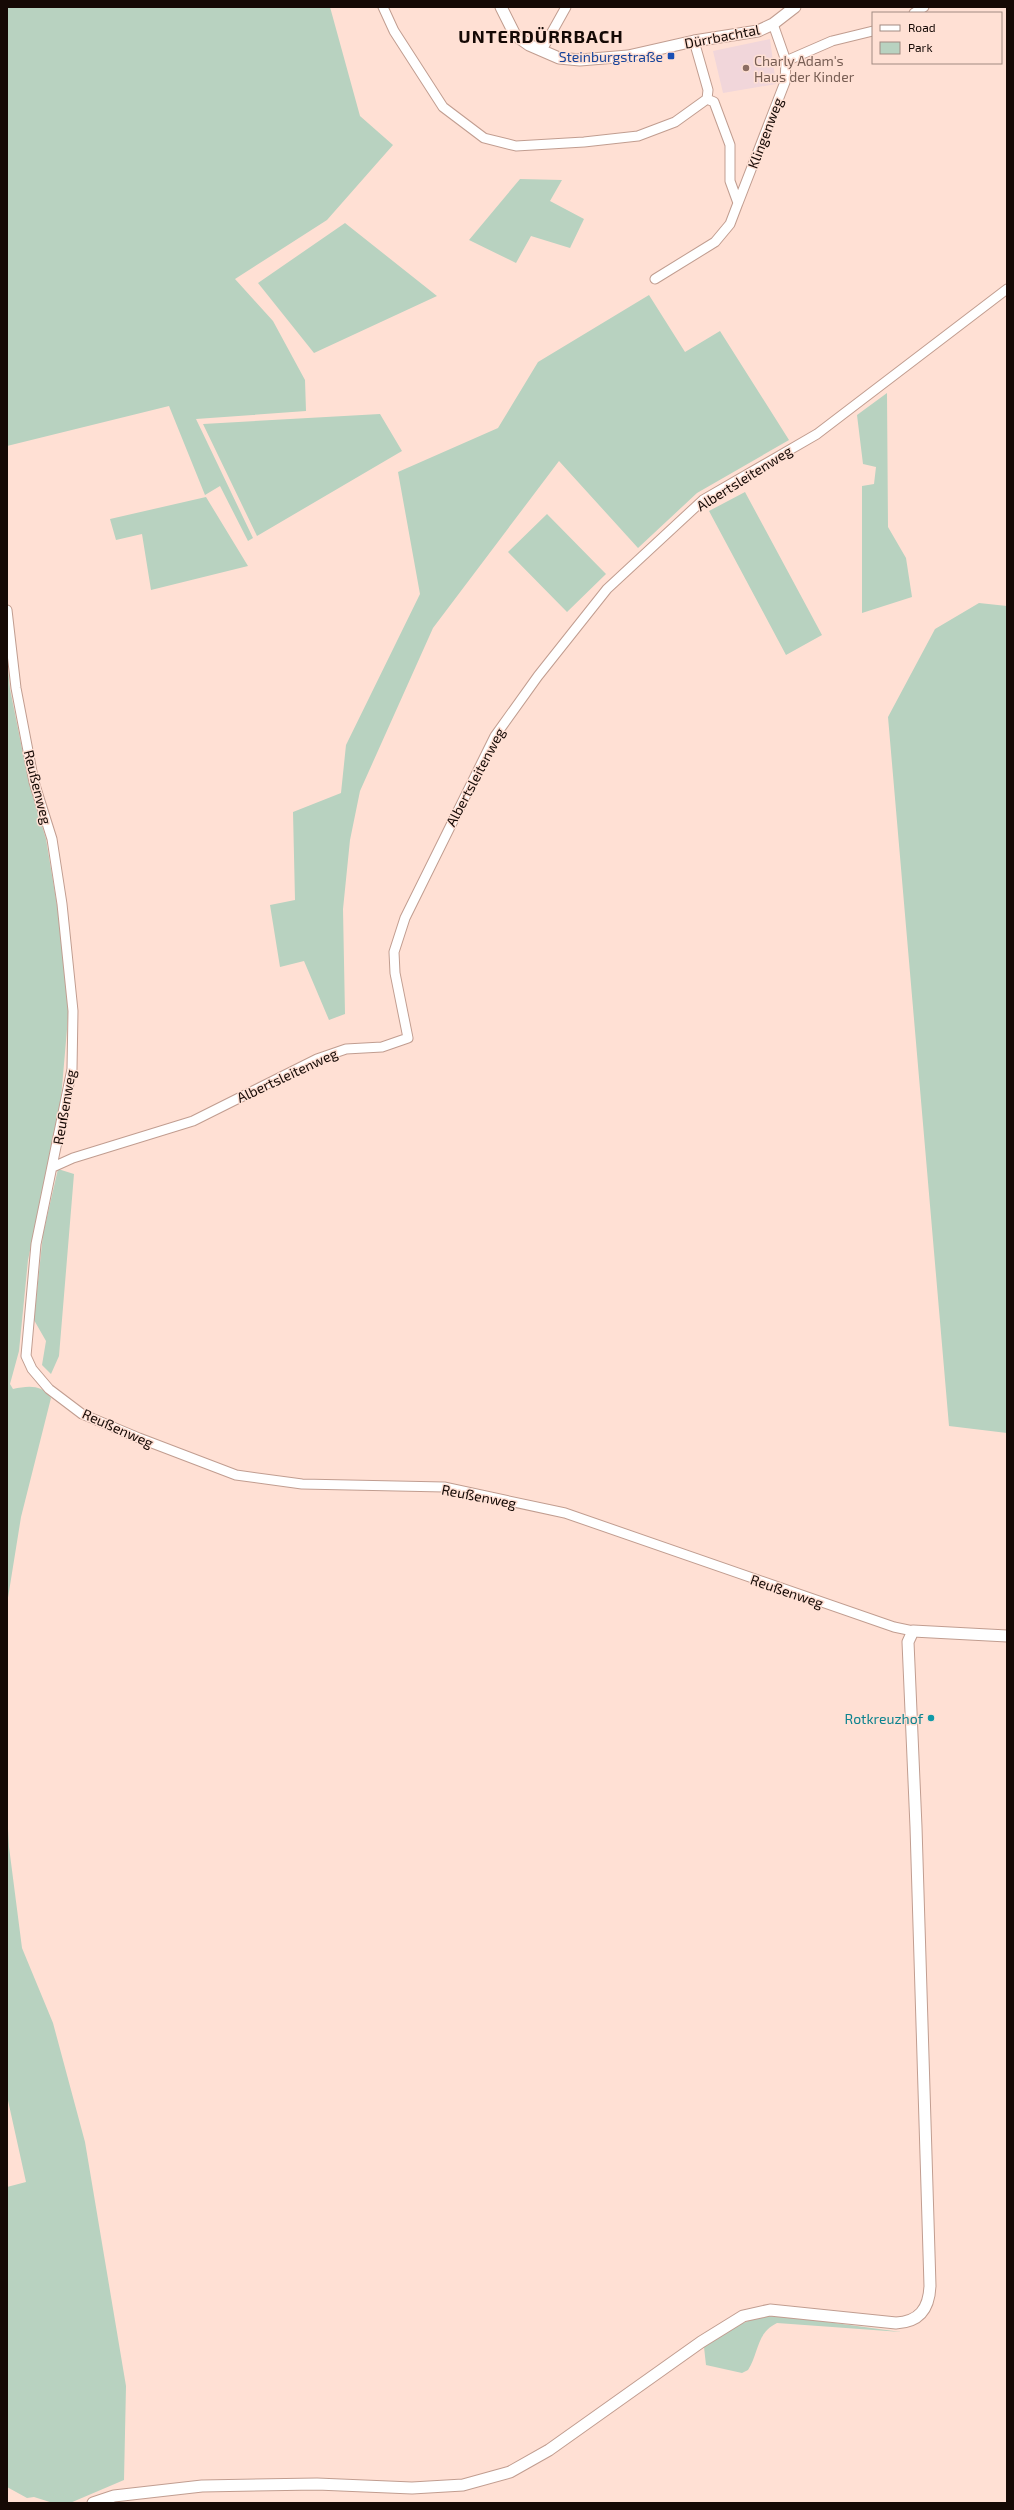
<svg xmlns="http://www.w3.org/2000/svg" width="1014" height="2510" font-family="'Exo 2',sans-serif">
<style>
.education{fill:#f1d6da}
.green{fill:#b8d2c0}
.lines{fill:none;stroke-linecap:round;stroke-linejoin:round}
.minor-casing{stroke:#c19d90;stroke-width:11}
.tertiary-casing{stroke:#c19d90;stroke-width:13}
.minor{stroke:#fff;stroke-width:9}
.tertiary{stroke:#fff;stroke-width:11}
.transit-dot{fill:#1a4fb4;stroke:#ffe0d4;stroke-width:1.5}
.education-dot{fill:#8d6e63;stroke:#ffe0d4;stroke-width:1.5}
.culture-dot{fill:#0f9aa8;stroke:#ffe0d4;stroke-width:1.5}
.labels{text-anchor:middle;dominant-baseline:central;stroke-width:3;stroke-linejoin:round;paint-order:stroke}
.street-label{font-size:14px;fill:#150905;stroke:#ffe0d4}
.transit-label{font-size:14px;fill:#164399;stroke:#ffe0d4;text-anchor:end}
.education-label{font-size:14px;fill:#785e54;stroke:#ffe0d4;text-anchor:start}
.culture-label{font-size:14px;fill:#0d838f;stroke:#ffe0d4;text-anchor:end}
.district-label{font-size:18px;font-weight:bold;letter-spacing:1px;fill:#150905;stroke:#ffe0d4}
</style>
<rect width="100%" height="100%" fill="#ffe0d4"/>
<!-- education -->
<path class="education" d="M770 39 776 84 723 93 713 51Z"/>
<!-- green -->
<path class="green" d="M7 7H330L360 116 393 145 327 220 235 279 273 321 305 380 306 411 196 419 253 538 248 541 220 486 205 495 169 406 7 446Z
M520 179 562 180 550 201 584 219 570 248 531 236 516 263 469 240Z
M345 223 437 296 314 353 258 283Z
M649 295 685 352 720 331 789 440 697 493 638 548 559 461 433 628 360 791 350 840 343 909 345 1014 329 1020 304 961 280 967 270 905 295 900 293 812 341 793 346 745 420 594 398 472 498 428 538 362Z
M887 393 888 527 906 558 912 597 862 613V486L874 484 876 467 863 464 857 415Z
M380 414 402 451 257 536 203 424Z
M745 492 822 635 786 655 709 511Z
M206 497 248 566 151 590 142 534 116 540 110 519Z
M547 514 606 574 567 612 508 552Z
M979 603 1007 606V1433L949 1426 888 717 935 629Z
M7 660 10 689 29 783 46 839 58 911 69 1006 61 1099 28 1260 19 1351 10 1384 13 1389C28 1386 41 1384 51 1398L21 1517 7 1604Z
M58 1169 74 1174 59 1356 51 1374 42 1365 46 1341 34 1320 43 1234Z
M7 1810 9 1847 22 1948 53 2023 85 2142 126 2386 124 2480 70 2503H53L34 2497 27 2498 7 2487V2187L26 2182 7 2096Z
M776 2315 901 2332 777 2323C756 2333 759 2353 748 2370L742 2373 706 2365 704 2347C727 2331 746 2317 776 2315Z"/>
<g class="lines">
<!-- minor casing -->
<g class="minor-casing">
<path id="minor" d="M383 7 394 31 443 107 484 138 516 146 584 142 638 136 675 122 707 99 708 90 694 41
M914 13 924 7
M542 50 566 7
M786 61 832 41 873 31
M738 203 785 82 786 61 773 24
M655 279 715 242 730 224 738 203 730 181V145L714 102 707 99
M7 610 16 688 34 782 52 839 62 904 73 1011 72 1069 36 1244 26 1356 32 1369 49 1389 82 1414 139 1438 236 1475 302 1484 444 1487 565 1513 894 1627 913 1631
M53 1167 73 1158 193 1121 317 1059 346 1049 382 1047 408 1038 395 973 394 952 405 918 495 736 538 676 607 589 703 500 817 434 1007 289"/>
</g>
<!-- tertiary casing -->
<g class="tertiary-casing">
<path id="tertiary" d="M501 7 515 35 529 45 559 58 580 60 628 56 694 41 758 31 773 24 795 7
M93 2503 114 2496 202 2486 317 2484 412 2488 463 2485 510 2472 549 2450 701 2342 743 2316 770 2310 896 2323C919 2322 929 2309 930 2286L916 1827 908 1642 913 1631 1007 1636"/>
</g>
<!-- minor -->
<use href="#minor" class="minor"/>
<!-- tertiary -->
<use href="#tertiary" class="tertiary"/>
</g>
<!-- markers -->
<rect class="transit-dot" x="667" y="52" width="8" height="8" rx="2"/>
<circle class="education-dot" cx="746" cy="68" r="4"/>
<circle class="culture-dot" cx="931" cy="1718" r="4"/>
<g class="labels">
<!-- street labels -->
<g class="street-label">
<text transform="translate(722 36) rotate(-11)">Dürrbachtal</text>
<text transform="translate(765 133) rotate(-69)">Klingenweg</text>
<text transform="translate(744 478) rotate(-32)">Albertsleitenweg</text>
<text transform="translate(475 777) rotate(-62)">Albertsleitenweg</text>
<text transform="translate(38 787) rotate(76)">Reußenweg</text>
<text transform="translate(287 1075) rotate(-25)">Albertsleitenweg</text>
<text transform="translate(64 1107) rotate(-80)">Reußenweg</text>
<text transform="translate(118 1428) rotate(24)">Reußenweg</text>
<text transform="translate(479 1496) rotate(11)">Reußenweg</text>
<text transform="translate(787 1591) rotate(19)">Reußenweg</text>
</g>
<!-- transit labels -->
<g class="transit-label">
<text x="663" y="56">Steinburgstraße</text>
</g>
<!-- education labels -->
<g class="education-label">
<text x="754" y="60">Charly Adam's<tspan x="754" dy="16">Haus der Kinder</tspan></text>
</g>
<!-- culture labels -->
<g class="culture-label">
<text x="923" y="1718">Rotkreuzhof</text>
</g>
<!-- district labels -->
<g class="district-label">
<text x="541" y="36">UNTERDÜRRBACH</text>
</g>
</g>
<!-- border -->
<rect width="1014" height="2510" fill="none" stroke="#150905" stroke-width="16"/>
<!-- legend -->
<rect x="872" y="12" width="130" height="52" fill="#ffe0d4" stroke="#a18a81"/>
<rect x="880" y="25" width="20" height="6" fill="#ffffff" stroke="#a18a81"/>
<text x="908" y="32" font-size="12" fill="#150905">Road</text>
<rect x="880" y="42" width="20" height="12" fill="#b8d2c0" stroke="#a18a81"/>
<text x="908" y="52" font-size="12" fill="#150905">Park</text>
</svg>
